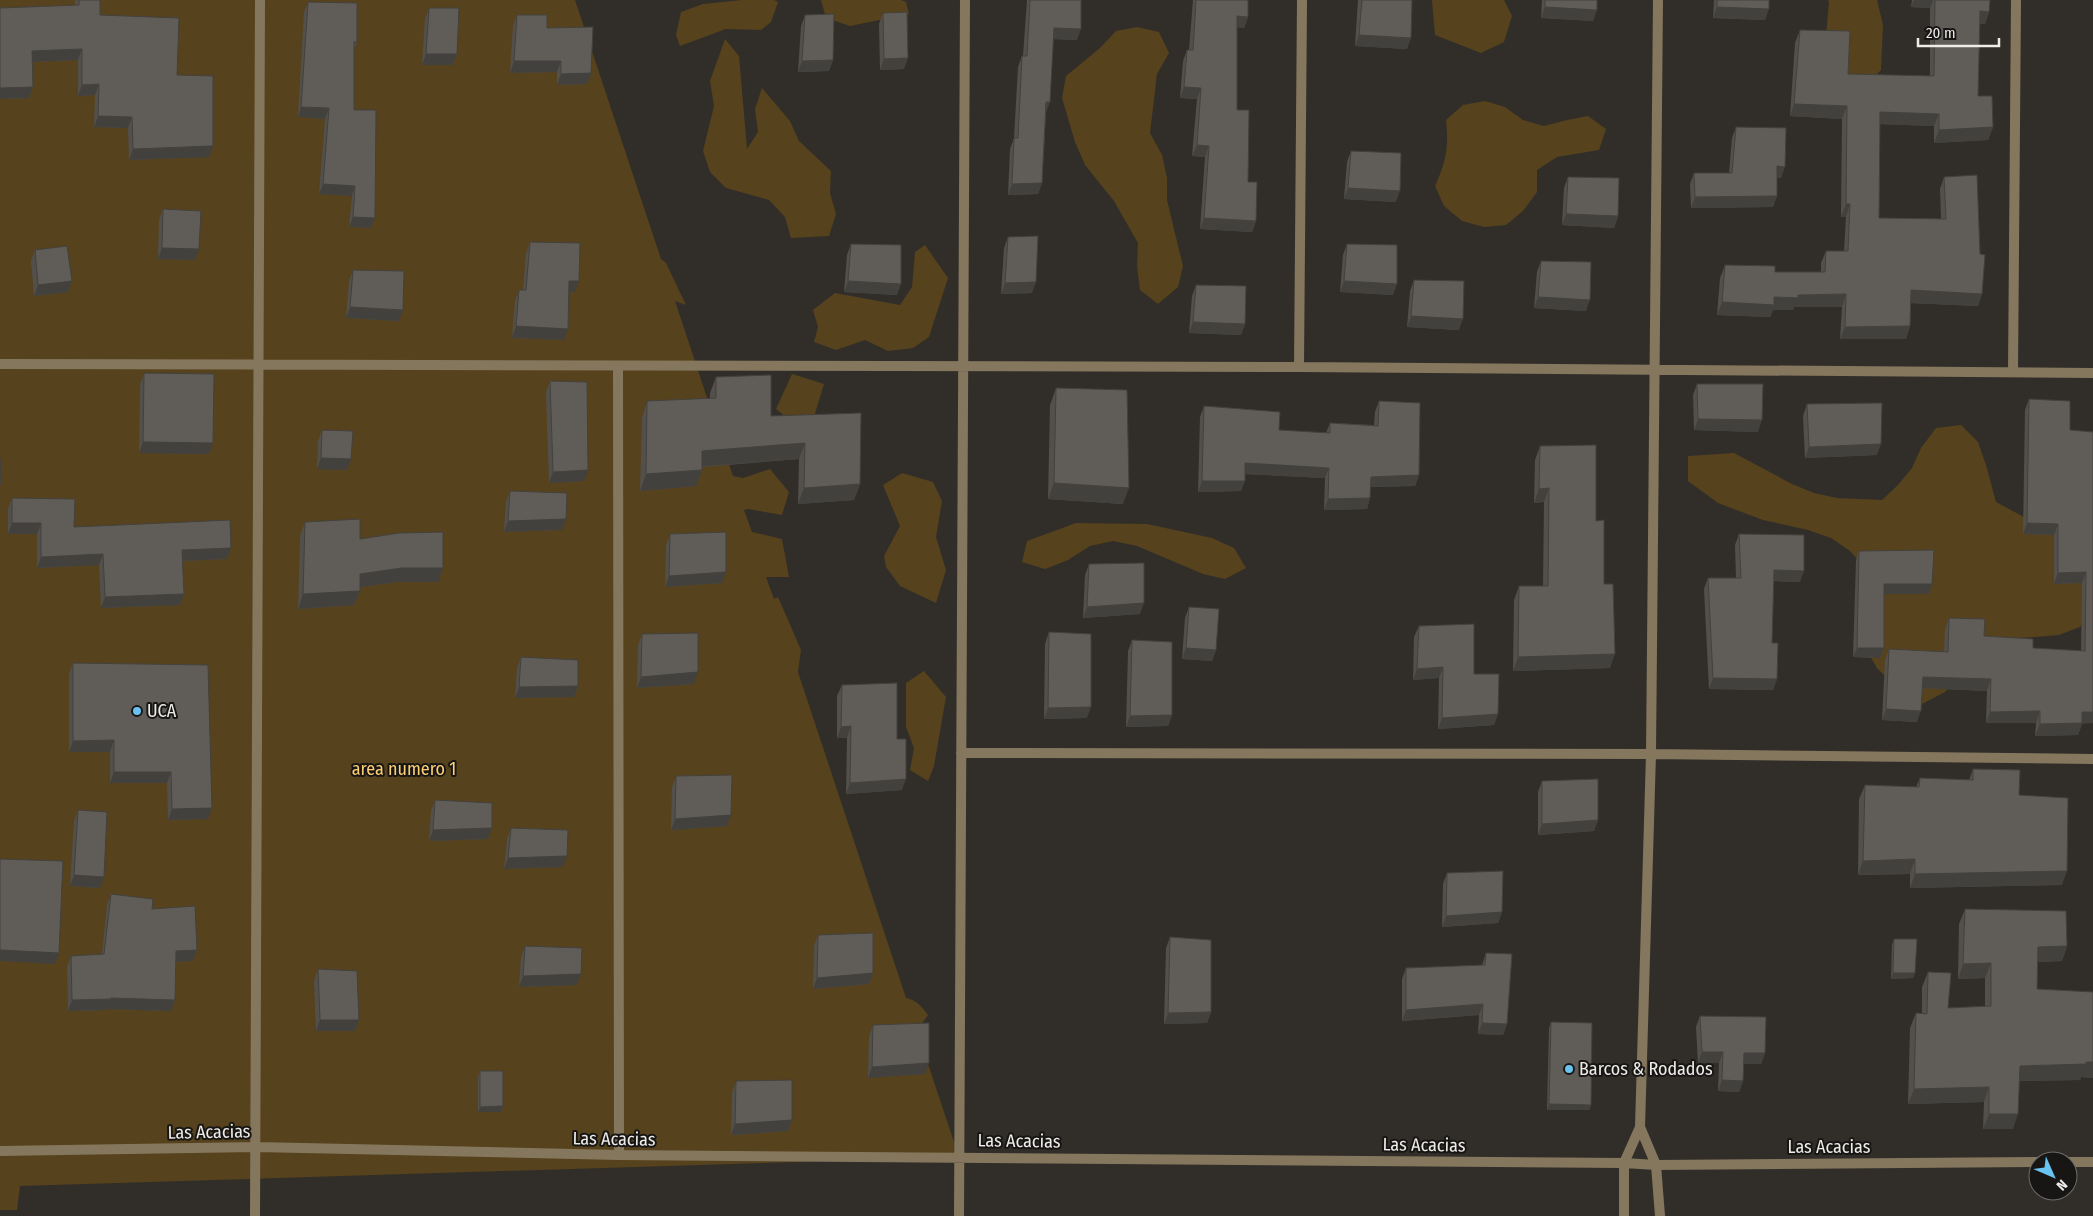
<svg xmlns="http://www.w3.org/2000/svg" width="2093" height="1216" font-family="'Fira Sans Condensed',sans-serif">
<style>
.green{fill:#56421c}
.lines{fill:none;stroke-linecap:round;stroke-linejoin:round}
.street{stroke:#85775e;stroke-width:10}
.wall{fill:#53504c}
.shaded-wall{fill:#43413e}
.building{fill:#605d58;stroke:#43413e}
.poi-dot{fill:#69c3f1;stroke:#171614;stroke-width:2}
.labels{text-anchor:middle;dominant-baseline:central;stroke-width:4;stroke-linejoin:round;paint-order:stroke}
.poi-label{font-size:18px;fill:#eeece9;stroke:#171614;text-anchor:start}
.park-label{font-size:18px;fill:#fcce75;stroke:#171614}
.street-label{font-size:18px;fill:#eeece9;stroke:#171614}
</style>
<rect width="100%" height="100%" fill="#312e29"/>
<!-- green -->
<path class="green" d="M0 0H575L661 259 666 263 686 305 675 301 733 476 743 478 770 469 789 492 782 515 748 509 744 510 752 532 782 539 789 577H766L774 599 778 597 801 650 798 672 906 998C917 1000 922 1007 928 1015L921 1025H915L959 1157 20 1186 17 1210H0Z
M742 0H774L778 2 771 22 761 30 726 29 680 46 676 35 681 12 703 4Z
M821 0H901L906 2 909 14 850 26 826 18Z
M1432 0H1504L1512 16 1504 42 1481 53 1435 35Z
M1828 0H1877L1883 25 1881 70 1847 104 1824 59 1829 2Z
M1137 27 1159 32 1169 53 1157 74 1150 133 1162 155 1167 178V200L1183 266 1178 287 1158 304 1140 290 1137 266 1138 243 1114 201 1085 165 1075 142 1062 98 1066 76 1100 48 1116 31Z
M725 39 739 56 747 149 758 132 755 109 762 88 790 121 799 141 831 171 830 193 836 214 829 236 791 238 785 217 769 200 726 188 710 172 703 151 714 106 710 81Z
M1485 101 1505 107 1523 120 1544 126 1567 120 1588 116 1606 129 1599 150 1557 157 1537 170V192L1523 211 1506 225 1484 227 1462 221 1444 206 1435 186C1446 162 1449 147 1446 120L1463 105Z
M925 245 948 278 929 337 913 348 888 351 865 340 836 350 814 342 818 327 813 310 835 293 900 305 912 287 915 252Z
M792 374 824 384 814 417 793 423 776 409Z
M1961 425 1978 442 1986 465 1996 502 2022 516 2063 533 2093 607 2080 627 2059 635 2021 638 1962 673 1945 692 1922 704 1893 684 1877 668 1860 639 1866 569 1850 551 1831 538 1808 530 1763 520 1718 503 1688 481V456L1734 453 1792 484 1814 493 1837 498 1882 500 1898 485 1912 468 1921 448 1936 428Z
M902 473 933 482 942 501 936 537 946 570 936 603 900 586 886 567 884 556 900 526 883 485Z
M1076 523 1147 524 1212 538 1234 548 1246 568 1225 579 1203 574 1137 546 1113 541 1090 546 1068 560 1045 569 1022 562 1027 541Z
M924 671 946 697 934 766 928 781 910 770 914 748 906 727V683Z"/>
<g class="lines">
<!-- street -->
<path class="street" d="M0 364 1299 367 2093 373
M618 366 619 1155
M1299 367 1302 0
M2013 372 2016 0
M961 753 1651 754 2093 759
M1640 1127 1656 1165 1660 1216
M0 1151 257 1147 619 1155 1624 1163 1656 1165 2038 1162
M2068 1162H2093
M255 1216 260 0
M959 1216 965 0
M1624 1216V1163L1640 1127 1651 754 1658 0"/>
</g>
<!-- wall -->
<path class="wall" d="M75 0H100V15L177 75 209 157 129 160 128 128 94 127 95 95 78 96V60L33 62V87L29 98 0 99V8L75 5Z
M1027 0H1081L1077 40 1053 39 1046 113 1042 183 1038 194 1008 195 1010 149 1014 138 1018 67 1022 56H1023Z
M1193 0H1248V17L1244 28 1237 27V110L1248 182 1256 221 1252 232 1200 229 1205 157 1192 156 1197 99 1180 98 1183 61 1187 50H1189Z
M1358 0H1412L1407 49 1355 46Z
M1542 0H1597L1593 21 1541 18Z
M1714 0H1769L1765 20 1713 18Z
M1912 0H1990L1989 12 1985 24H1980L1978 96 1993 127 1988 140 1934 143V126L1880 124 1879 218 1941 219 1940 189 1944 177 1980 254 1982 294 1978 306 1911 303 1910 326 1906 339H1840L1842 307H1794L1793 310H1773L1770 317 1717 315 1720 278 1725 265 1775 272H1821V263L1826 251H1844L1846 217H1841L1842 119 1790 116 1795 43 1800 30 1848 74 1930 76V8L1911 7Z
M308 2 357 42 354 49V110L371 228 349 227 352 196 319 194 325 119 298 117 304 12Z
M429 8 457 54 453 65H422L425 19Z
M883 13 904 69 880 70 879 24Z
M517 15 591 73 587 84 557 85V72L510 73 513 26Z
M805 15 833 60 829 71 798 72 801 26Z
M1736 127 1781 178 1777 177V196L1773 207 1691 208 1690 184 1694 173H1729L1732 138Z
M1351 151 1396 202 1344 199 1347 162Z
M1568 177 1618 216 1614 228 1562 225 1564 188Z
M163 209 195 260 158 259 159 220Z
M1008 237 1032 293 1001 294 1004 248Z
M530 242 575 292H569L564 340 512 338 515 301 519 290H523L526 253Z
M851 244 897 295 844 292 847 255Z
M1347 244 1393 295 1340 292 1343 255Z
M35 250 72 281 68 292 34 296 31 261Z
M1541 261 1586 311 1534 308 1537 272Z
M353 270 403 310 399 321 346 318 349 281Z
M1414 280 1459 330 1407 327 1410 291Z
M1196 285 1245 324 1241 335 1189 333 1192 296Z
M144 373 209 454 139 453 140 384Z
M716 377 771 416 860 484 854 500 798 504 799 459 702 467V470L696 486 640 491 642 418 647 401 710 398V393Z
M550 381 584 481 549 483 546 392Z
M1697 384 1758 432 1694 430 1693 395Z
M1056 388 1123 504 1048 499 1050 405Z
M2029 399 2070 430 2093 432 2082 724 2078 735 2035 736 2036 723H1986L1987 691 1923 688 1917 722 1882 720 1885 660 1889 649 1944 652 1945 629 1949 618 1984 636 2033 648 2081 651 2082 583 2054 584V535L2023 534 2025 410Z
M1379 401 1419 475 1415 486 1370 487V498L1367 509 1324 510 1325 478 1245 474 1241 491 1198 492 1200 417 1204 406 1279 430 1326 433 1330 423 1374 425 1375 412Z
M1807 404 1877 455 1805 458 1803 416Z
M322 430 351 459 347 470 317 469 318 441Z
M1540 446 1596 521 1604 584 1610 668 1513 671 1514 600 1519 586H1543L1544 502 1534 503 1535 460Z
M510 491 562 530 504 532 506 502Z
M12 498 74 527 227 559 182 561 184 594 180 605 101 608 99 565 37 568V534H8V509Z
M305 522 360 539 438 582H397L360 587V591L354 605 298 609 300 536Z
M670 534 722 583 665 587 666 545Z
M1739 534 1800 582 1773 581 1772 643 1777 679 1773 690 1709 689 1704 589 1708 578H1736L1735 545Z
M1859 551 1932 584 1929 594H1884V648L1880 658 1853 657 1856 560Z
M1089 564 1140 614 1083 618 1085 575Z
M1189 607 1216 650 1212 661 1182 659 1185 618Z
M1419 626 1474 674 1498 714 1494 725 1438 729 1439 678 1413 680 1414 637Z
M1049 632 1087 718 1044 719 1045 644Z
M642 634 694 684 637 688 638 645Z
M1132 640 1172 715 1168 726 1126 727 1128 651Z
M521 657 578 686 574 697 515 698 517 668Z
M73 663 208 665V819L168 820 167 783H110V752H69V674Z
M842 685 897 739 902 790 846 794 847 738H837V696Z
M1973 769 2019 795 2062 885 1910 888V874L1858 875 1859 799 1865 785 1916 787 1920 778 1969 780Z
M676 776 727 826 671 830 672 787Z
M1542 781 1598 820 1594 831 1538 835V792Z
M435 800 488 839 429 841 431 811Z
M78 810 100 888 70 886 74 821Z
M511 828 563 867 504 869 507 839Z
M1447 873 1502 912 1498 923 1442 927 1443 884Z
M111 894 152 909 197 950 193 961 176 962 171 1011 107 1009V1010L68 1011 67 967 71 956 102 954 107 905Z
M1965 909 2067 946 2062 961 2038 962 2037 989 2093 993V1078L2081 1077 2080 1080 2019 1081 2013 1129H1983L1984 1102 1908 1104 1910 1028 1916 1013H1922V987L1928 972 1948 1008 1985 1006V978L1958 979 1959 924Z
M818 935 869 984 813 989 814 946Z
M1170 937 1211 1012 1207 1023 1164 1024 1166 948Z
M1894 939 1915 973 1913 978 1891 979 1892 945Z
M525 946 581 974 577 985 519 987 521 957Z
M1486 953 1507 1024 1503 1035 1478 1034 1479 1015 1402 1021V979L1406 968 1482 965Z
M318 969 359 1020 355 1031H316L314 981Z
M1700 1016 1765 1053 1761 1064H1744L1743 1081 1739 1092 1718 1091 1719 1063H1698L1696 1027Z
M1551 1022 1591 1105 1589 1110H1547L1549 1028Z
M873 1025 925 1074 868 1078 869 1036Z
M480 1071 503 1106 501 1112H478V1076Z
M736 1081 788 1131 731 1135 732 1092Z"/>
<!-- shaded-wall -->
<path class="shaded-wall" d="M1914 0H1933L1930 8 1911 7Z
M1545 7 1597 10 1593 21 1541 18Z
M1717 7 1769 9 1765 20 1713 18Z
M1980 11 1989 12 1985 24H1975Z
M1237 16 1248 17 1244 28 1233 27Z
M1054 28 1081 29 1077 40 1050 39Z
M1359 35 1411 38 1407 49 1355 46Z
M82 49 78 60 28 62 32 51Z
M426 54H457L453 65H422Z
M908 58 904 69 880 70 884 59Z
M833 60 829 71 798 72 802 61Z
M514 61H561L557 72 510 73Z
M591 73 587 84 557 85 561 74Z
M99 84 95 95 78 96 82 85Z
M33 87 29 98 0 99V88Z
M1184 87 1201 88 1197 99 1180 98Z
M1046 102H1050L1046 113H1042Z
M1794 104 1847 106 1842 119 1790 116Z
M301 107 329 108 325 119 298 117Z
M1880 112 1939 114 1934 126 1875 124Z
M98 116 132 117 128 128 94 127Z
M1993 127 1988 140 1934 143 1939 130Z
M1197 145 1209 146 1205 157 1192 156Z
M213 146 209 157 129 160 133 149Z
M1777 166 1785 167 1781 178 1773 177Z
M1042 183 1038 194 1008 195 1012 184Z
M323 184 355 186 352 196 319 194Z
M1348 188 1400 191 1396 202 1344 199Z
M1777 196 1773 207 1691 208 1695 197Z
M1846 204H1850L1846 217H1841Z
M1566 214 1618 216 1614 228 1562 225Z
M353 217 375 218 371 228 349 227Z
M1204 218 1256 221 1252 232 1200 229Z
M162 248 199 249 195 260 158 259Z
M72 281 68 292 34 296 38 285Z
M569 281H579L575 292H565Z
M848 281 901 284 897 295 844 292Z
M1344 281 1397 284 1393 295 1340 292Z
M1036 282 1032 293 1001 294 1005 283Z
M1911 290 1982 294 1978 306 1907 303Z
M1846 294 1842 307H1794L1793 310H1773L1770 317 1717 315 1722 302 1798 295Z
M1538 297 1590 300 1586 311 1534 308Z
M350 307 403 310 399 321 346 318Z
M1411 316 1463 319 1459 330 1407 327Z
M1193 322 1245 324 1241 335 1189 333Z
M516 326 568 329 564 340 512 338Z
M1910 326 1906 339H1840L1845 327Z
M1698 419 1762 420 1758 432 1694 430Z
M143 442 213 443 209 454 139 453Z
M805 443 799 459 696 467 702 451Z
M1881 444 1877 455 1805 458 1809 447Z
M321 458 351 459 347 470 317 469Z
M1245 463 1329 468 1325 478 1241 474Z
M588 470 584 481 549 483 553 472Z
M702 470 696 486 640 491 646 474Z
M1419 475 1415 486 1367 487 1371 477Z
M1202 481H1245L1241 491 1198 492Z
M1054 483 1129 488 1123 504 1048 499Z
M860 484 854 500 798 504 804 488Z
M1549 488 1544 502 1534 503 1539 489Z
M1370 498 1367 509 1324 510 1328 499Z
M566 519 562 530 504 532 508 521Z
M12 523H41L37 534H8Z
M2027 523 2058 524 2054 535 2023 534Z
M231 548 227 559 178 561 182 550Z
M103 554 99 565 37 568 41 557Z
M402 568H443L438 582H397L354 588 360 574Z
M1774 570 1804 571 1800 582 1770 581Z
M726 572 722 583 665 587 669 576Z
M2086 572 2082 583 2054 584 2058 573Z
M1884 584H1932L1929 594H1881Z
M360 591 354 605 298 609 303 594Z
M184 594 180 605 101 608 105 597Z
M1144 603 1140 614 1083 618 1087 607Z
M1186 648 1216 650 1212 661 1182 659Z
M1857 648H1884L1880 658 1853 657Z
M1615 654 1610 668 1513 671 1518 657Z
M1443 667 1439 678 1413 680 1417 669Z
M698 672 694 684 637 688 641 677Z
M1923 677 1991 679 1987 691 1919 688Z
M1713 678 1777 679 1773 690 1709 689Z
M578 686 574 697 515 698 519 687Z
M1091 707 1087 718 1044 719 1048 708Z
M1886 709 1921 711 1917 722 1882 720Z
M2040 711 2036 723H1986L1990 712Z
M2082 712H2093V723L2082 724 2078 735 2035 736 2040 724Z
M1498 714 1494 725 1438 729 1442 718Z
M1172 715 1168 726 1126 727 1130 716Z
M851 726 847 738H837L841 727Z
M114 740 110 752H69L73 741Z
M114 772H171L167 783H110Z
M906 779 902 790 846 794 850 783Z
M212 808 208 819 168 820 172 809Z
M731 815 727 826 671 830 675 819Z
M1598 820 1594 831 1538 835 1542 824Z
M492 828 488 839 429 841 433 830Z
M567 856 563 867 504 869 508 858Z
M1915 859 1910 874 1858 875 1863 861Z
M2067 871 2062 885 1910 888 1915 874Z
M74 875 104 877 100 888 70 886Z
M1502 912 1498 923 1442 927 1446 916Z
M2067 946 2062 961 2033 962 2038 947Z
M0 950 59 953 55 964 0 961Z
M197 950 193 961 172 962 176 951Z
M1991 963 1985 978 1958 979 1963 964Z
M873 973 869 984 813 989 817 978Z
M1893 973H1915L1913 978 1891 979Z
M581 974 577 985 519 987 523 976Z
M111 998 175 1000 171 1011 107 1009V1010L68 1011 72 1000Z
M1483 1004 1479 1015 1402 1021 1406 1010Z
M1211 1012 1207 1023 1164 1024 1168 1013Z
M320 1020H359L355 1031H316Z
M1482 1023 1507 1024 1503 1035 1478 1034Z
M1702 1052H1723L1719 1063H1698Z
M1744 1053H1765L1761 1064H1740Z
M2086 1062H2093V1078L2081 1077 2080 1080 2014 1081 2020 1066Z
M929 1063 925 1074 868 1078 872 1067Z
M1722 1080 1743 1081 1739 1092 1718 1091Z
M1989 1087 1984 1102 1908 1104 1914 1089Z
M1549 1104 1591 1105 1589 1110H1547Z
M503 1106 501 1112H478L480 1107Z
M1989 1114H2018L2013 1129H1983Z
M792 1120 788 1131 731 1135 735 1124Z"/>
<!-- building -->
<path class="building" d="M79 0H100V15L179 18 177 75 213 76V146L133 149 132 117 98 116 99 84 82 85V49L32 51 33 87 0 88V8L79 5Z
M1030 0H1081V29L1054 28 1050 102H1046L1042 183 1012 184 1014 138H1018L1022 56H1027Z
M1196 0H1248V17L1237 16V110H1249L1248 182H1257L1256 221 1204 218 1209 146 1197 145 1201 88 1184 87 1187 50H1193Z
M1362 0H1412L1411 38 1359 35Z
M1545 0H1597V10L1545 7Z
M1717 0H1769V9L1717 7Z
M1935 0H1990L1989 12 1980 11 1978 96H1992L1993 127 1939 130V114L1880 112 1879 218 1946 219 1944 177 1977 175 1980 254 1985 255 1982 294 1911 290 1910 326 1845 327 1846 294 1798 295V298L1774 297V305L1722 302 1725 265 1775 266V272H1825L1826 251H1848L1850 204H1846L1847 106 1794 104 1800 30 1850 31 1848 74 1934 76Z
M308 2 357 3V42H354V110H376L375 218 353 217 355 186 323 184 329 108 301 107Z
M429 8H459L457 54H426Z
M907 12 908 58 884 59 883 13Z
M834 14 833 60 802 61 805 15Z
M517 15H547V28L593 27 591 73 561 74V61H514Z
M1736 127 1786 128 1785 167 1777 166V196L1695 197 1694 173H1732Z
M1351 151 1401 153 1400 191 1348 188Z
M1568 177 1619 178 1618 216 1566 214Z
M163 209 201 211 199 249 162 248Z
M1038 236 1036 282 1005 283 1008 237Z
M530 242 580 243 579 281H569L568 329 516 326 519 290H526Z
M851 244 901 245V284L848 281Z
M1347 244 1397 245V284L1344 281Z
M67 246 72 281 38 285 35 250Z
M1541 261 1591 262 1590 300 1538 297Z
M353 270 404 271 403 310 350 307Z
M1414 280 1464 281 1463 319 1411 316Z
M1196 285 1246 286 1245 324 1193 322Z
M144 373 214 374 213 443 143 442Z
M771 375V416L861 413 860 484 804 488 805 443 702 451V470L646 474 647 401 716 398V377Z
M550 381 587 382 588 470 553 472Z
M1697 384H1763L1762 420 1698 419Z
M1056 388 1127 390 1129 488 1054 483Z
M2029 399 2070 401V430L2093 432V712H2082V723L2040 724V711L1990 712 1991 679 1923 677 1921 711 1886 709 1889 649 1948 652 1949 618 1985 619 1984 636 2033 639V648L2085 651 2086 572 2058 573V524L2027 523Z
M1379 401 1420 403 1419 475 1371 477 1370 498 1328 499 1329 468 1245 463V481H1202L1204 406 1280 412 1279 430 1330 433V423L1378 426Z
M1882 403 1881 444 1809 447 1807 404Z
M322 430 353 431 351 459 321 458Z
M1596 445V521L1604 520V584H1613L1615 654 1518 657 1519 586H1548L1549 488 1539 489 1540 446Z
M0 458 1 485H0Z
M510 491 567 493 566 519 508 521Z
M12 498 75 499 74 527 230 520 231 548 182 550 184 594 105 597 103 554 41 557V523H12Z
M360 519V539L399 533 443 532V568H402L360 574V591L303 594 305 522Z
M726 532V572L669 576 670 534Z
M1739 534 1804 535V571L1774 570 1772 643H1778L1777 679 1713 678 1708 578H1741Z
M1934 550 1932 584H1884V648H1857L1859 551Z
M1144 563V603L1087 607 1089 564Z
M1189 607 1219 609 1216 650 1186 648Z
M1474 624V674H1499L1498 714 1442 718 1443 667 1417 669 1419 626Z
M1049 632 1091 634V707L1048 708Z
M698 633V672L641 677 642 634Z
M1132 640 1172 642V715L1130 716Z
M521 657 578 660V686L519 687Z
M73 663 208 665 212 808 172 809 171 772H114V740L73 741Z
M897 683V739H906V779L850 783 851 726 841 727 842 685Z
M1973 769 2020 770 2019 795 2068 798 2067 871 1915 874V859L1863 861 1865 785 1919 787 1920 778 1973 780Z
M732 775 731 815 675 819 676 776Z
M1598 779V820L1542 824V781Z
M435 800 492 803V828L433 830Z
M78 810 107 812 104 877 74 875Z
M511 828 568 830 567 856 508 858Z
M0 859 63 861 59 953 0 950Z
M1503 871 1502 912 1446 916 1447 873Z
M111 894 153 899 152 909 195 906 197 950 176 951 175 1000 111 998V999L72 1000 71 956 104 954Z
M1965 909 2066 911 2067 946 2038 947 2037 989 2093 992V1062H2086V1064L2020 1066 2018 1114H1989V1087L1914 1089 1916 1013 1927 1014 1928 972 1951 973 1948 1008 1991 1006V963L1963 964Z
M873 933V973L817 978 818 935Z
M1170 937 1211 940V1012L1168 1013Z
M1894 939H1917L1915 973H1893Z
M525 946 582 948 581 974 523 976Z
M1486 953 1512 954 1507 1024 1482 1023 1483 1004 1406 1010V968L1485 965Z
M318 969 357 971 359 1020H320Z
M1700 1016 1766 1017 1765 1053H1744L1743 1081 1722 1080 1723 1052H1702Z
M1551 1022 1592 1023 1591 1105 1549 1104Z
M929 1023V1063L872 1067 873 1025Z
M480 1071H503V1106L480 1107Z
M792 1080V1120L735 1124 736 1081Z"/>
<!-- markers -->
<g class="poi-dot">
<circle cx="137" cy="711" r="5"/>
<circle cx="1569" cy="1069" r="5"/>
</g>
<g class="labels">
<!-- poi labels -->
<g class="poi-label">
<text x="147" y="711">UCA</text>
<text x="1579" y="1069">Barcos &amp; Rodados</text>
</g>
<!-- park labels -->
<g class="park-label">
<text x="404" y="769">area numero 1</text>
</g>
<!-- street labels -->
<g class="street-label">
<text transform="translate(209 1132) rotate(-1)">Las Acacias</text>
<text transform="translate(614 1139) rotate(1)">Las Acacias</text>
<text transform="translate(1019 1141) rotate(1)">Las Acacias</text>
<text transform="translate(1424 1145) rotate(1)">Las Acacias</text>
<text x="1829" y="1147">Las Acacias</text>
</g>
</g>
<!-- north arrow -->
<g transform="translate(2053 1176) rotate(135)"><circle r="24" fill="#171614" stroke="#6d6c69"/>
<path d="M0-4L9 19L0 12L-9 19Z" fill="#69c3f1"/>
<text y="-8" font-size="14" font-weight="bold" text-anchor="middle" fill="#eeece9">N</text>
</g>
<!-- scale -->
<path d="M1918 38v8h81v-8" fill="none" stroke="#eeece9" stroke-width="2.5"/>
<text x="1926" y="38" font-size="15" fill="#eeece9" stroke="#171614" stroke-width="4" paint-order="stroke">20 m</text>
</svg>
